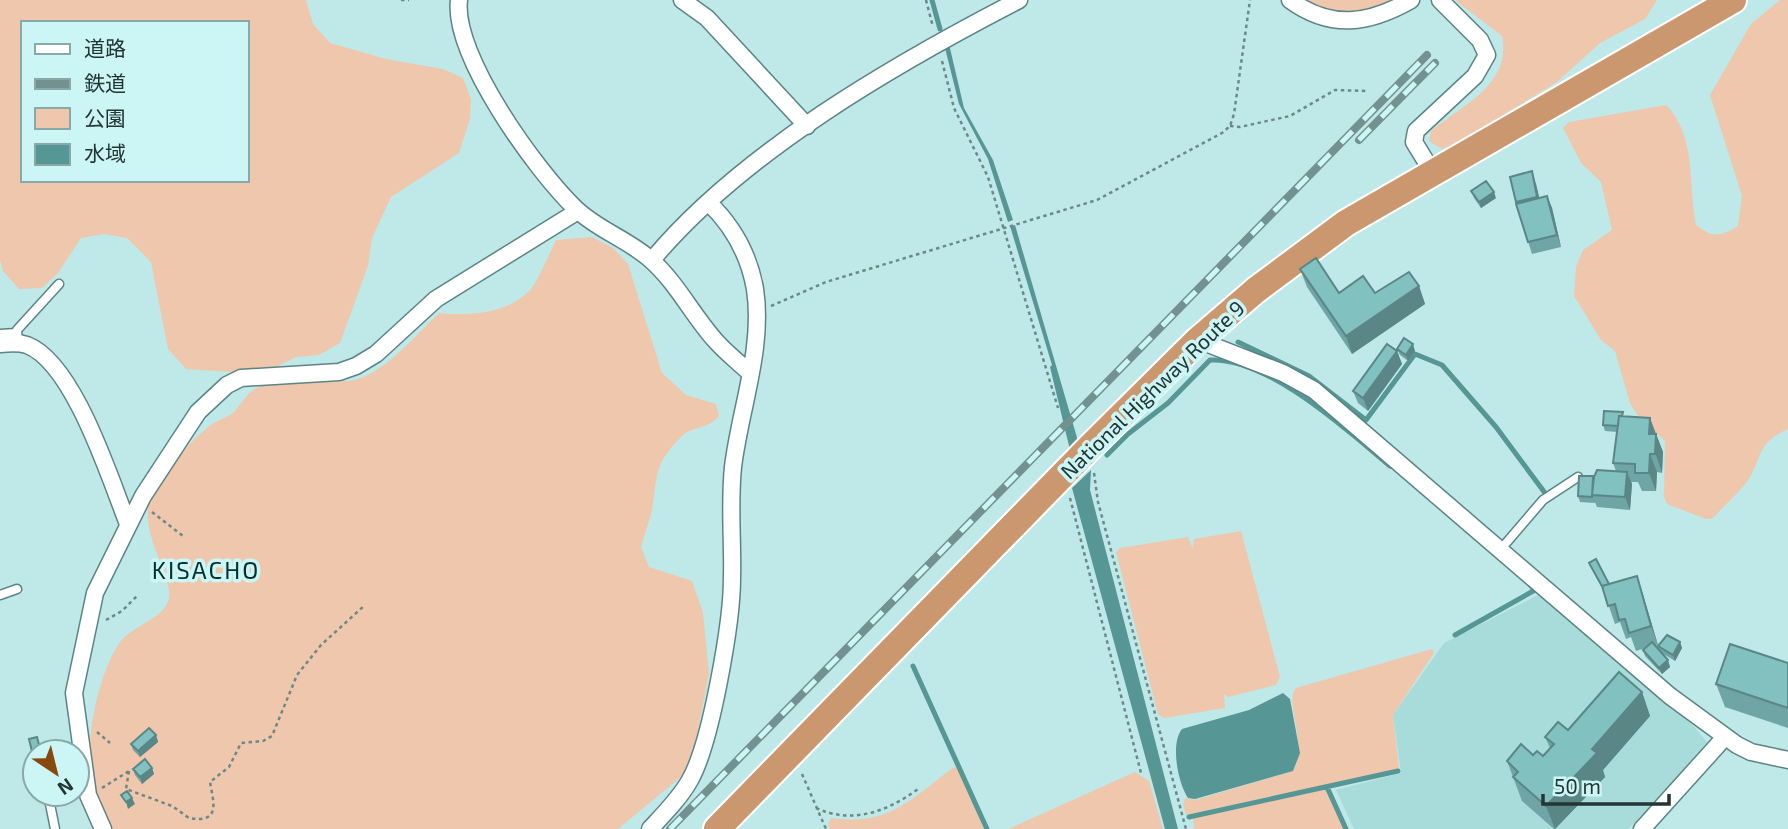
<svg xmlns="http://www.w3.org/2000/svg" width="1788" height="829" font-family="'Exo 2','Noto Sans JP',sans-serif">
<style>
.built{fill:#a8dcdb}
.green{fill:#eec7ac;fill-rule:evenodd}
.water{fill:#569695}
.lines{fill:none;stroke-linecap:round;stroke-linejoin:round}
.stream{stroke:#569695;stroke-width:5}
.service-casing{stroke:#5c8484;stroke-width:11}
.minor-casing{stroke:#5c8484;stroke-width:19}
.trunk-casing{stroke:#fff;stroke-width:30}
.path{stroke:#6b8988;stroke-width:2.5;stroke-dasharray:3.5 3.5;stroke-linecap:butt}
.service{stroke:#fff;stroke-width:8}
.minor{stroke:#fff;stroke-width:16}
.trunk{stroke:#cb976e;stroke-width:26}
.rail-casing{stroke:#739190;stroke-width:8}
.rail{stroke:#cbf6f5;stroke-width:5;stroke-dasharray:16;stroke-linecap:butt}
.wall{fill:#6fa6a5}
.shaded-wall{fill:#5a8786}
.building{fill:#81c1c0;stroke:#5a8786;stroke-width:2}
.labels{text-anchor:middle;dominant-baseline:central;stroke-width:7;stroke-linejoin:round;paint-order:stroke}
.street-label{font-size:21px;fill:#243535;stroke:#cbf6f5}
.quarter-label{font-size:24px;letter-spacing:2px;fill:#053030;stroke:#cbf6f5}
</style>
<rect width="100%" height="100%" fill="#bee9e8"/>
<!-- built -->
<path class="built" d="M1542 593 1690 722 1707 742 1653 806 1628 829H1354L1336 790 1401 773 1393 715 1444 643Z"/>
<!-- green -->
<path class="green" d="M0 0H306L313 24 330 43 386 59 443 69 463 78 471 99 470 119 459 153 391 197 372 238 368 266 340 343 319 355 296 357 272 369 231 372 186 369 168 349 151 262 127 238 104 234 81 238 58 273 42 288 19 289 3 271 0 260ZM23 23H247V180H23Z
M1297 0H1398C1353 18 1341 15 1297 0Z
M1455 0H1657L1645 19 1600 43 1557 82 1454 145 1442 149 1429 141 1431 131C1463 105 1512 84 1502 36Z
M1780 0H1788V429C1754 444 1763 460 1746 483 1736 495 1723 507 1712 519H1706L1667 504 1664 496 1665 441 1638 416 1630 403 1615 351 1601 340 1574 296 1576 267 1583 250 1612 230 1601 182 1581 163 1563 128 1569 122 1666 105C1697 136 1688 186 1696 225 1713 238 1720 237 1738 226L1742 196 1710 95 1751 24Z
M592 237 613 248 628 264 662 373 686 395 716 404 719 416C707 430 692 426 682 436 653 465 658 474 652 510 649 523 644 535 641 547L649 567 692 581 703 613 709 673 696 741 683 775 618 829H106C102 818 96 806 93 794 83 752 95 682 118 645 129 627 157 622 167 604 180 581 132 530 153 492 166 469 188 444 208 427 216 420 228 418 235 411 243 402 246 394 257 388 268 383 291 380 304 379 326 379 345 386 366 376 394 362 417 334 439 313 469 316 509 314 531 289 538 281 550 252 556 240Z
M1241 531 1280 677 1276 685 1228 697 1224 694 1225 708 1164 718 1158 714 1116 552 1120 548 1188 537 1193 549 1194 539Z
M1432 649 1434 653 1393 715 1399 769 1186 815 1183 803 1186 798 1195 800 1293 771C1309 742 1283 702 1296 688Z
M954 767 959 768 984 829H830L828 824 831 818C889 827 912 798 954 767Z
M1135 772 1149 781 1163 829H1008Z
M1327 789 1345 829H1194L1193 818Z"/>
<!-- water -->
<path class="water" d="M949 44 964 108 993 160 1013 220 1008 222 988 159 959 104 945 48Z
M1015 225 1078 441 1070 450 1050 367 1052 365 1010 226Z
M1091 470 1090 490 1178 829H1165L1072 488Z
M1283 693 1290 699 1300 753 1293 771 1195 799 1188 798C1178 783 1170 744 1182 729L1249 710Z"/>
<g class="lines">
<!-- stream -->
<path class="stream" d="M932 0 940 29
M1238 342 1309 376 1366 420 1415 354 1442 365 1496 427 1545 493
M1107 455 1128 434 1168 403 1210 360C1268 357 1348 431 1390 466
M1455 635 1535 590 1531 586
M913 666 987 829
M1327 787 1346 829
M1189 817 1398 771"/>
<!-- service casing -->
<g class="service-casing">
<path id="service" d="M0 334 16 333
M18 343 17 330 59 284
M1501 549 1543 500 1578 477
M0 595 17 589
M48 794 55 829"/>
</g>
<!-- minor casing -->
<g class="minor-casing">
<path id="minor" d="M459 0C452 55 537 172 576 209 598 230 629 240 651 260 676 282 692 314 714 339 724 351 737 361 749 372
M682 0 707 18 807 126
M1290 0C1331 30 1369 24 1411 0
M1433 173 1414 142 1416 131 1475 76 1487 55 1480 40 1440 0
M652 260C742 152 895 64 1019 0
M1198 340 1283 373 1314 390 1670 696 1737 745 1751 752 1788 760
M0 344C9 343 18 342 27 345 74 363 110 479 128 524
M103 829 88 795 74 693 95 593 143 496 198 412 227 385 241 378 339 372 356 366 376 354 436 299 578 211
M650 829C664 814 680 798 690 780 711 743 732 622 732 578 733 541 729 505 733 467 740 409 764 348 755 289 749 255 733 226 708 202
M1642 829 1725 737"/>
</g>
<!-- trunk casing -->
<g class="trunk-casing">
<path id="trunk" d="M717 829 1091 446 1198 340 1256 290 1346 223 1733 0"/>
</g>
<!-- path -->
<path class="path" d="M401 0H409
M926 0 933 27
M942 61 954 108 988 177 1058 408
M1230 126 1240 127 1290 116 1335 90 1368 91
M771 306 826 282 1097 200 1222 133 1230 126 1234 114 1250 0
M1094 473 1098 502 1186 829
M1070 498 1141 773
M152 512 183 536
M106 620 122 611 137 596
M97 732 110 743
M129 771 126 789 172 806 189 818C222 824 213 801 210 782L229 767 241 743 263 741 272 736 297 675 321 645 365 605
M802 774 826 829
M102 788 129 771
M816 808C853 825 888 811 918 789"/>
<!-- service -->
<use href="#service" class="service"/>
<!-- minor -->
<use href="#minor" class="minor"/>
<!-- trunk -->
<use href="#trunk" class="trunk"/>
<!-- rail casing -->
<g class="rail-casing">
<path id="rail" d="M1359 140 1435 63
M670 829 1427 55"/>
</g>
<!-- rail -->
<use href="#rail" class="rail"/>
</g>
<!-- wall -->
<path class="wall" d="M1510 177 1536 184 1539 198 1547 196 1552 208 1561 247 1532 254 1516 204Z
M1471 191 1496 198 1481 208 1474 198Z
M1300 269 1339 293H1375L1419 286 1425 304 1352 354 1307 287Z
M1397 349 1415 351 1408 361 1400 355Z
M1397 351 1402 364 1368 411 1358 403 1353 391Z
M1624 416 1656 434 1663 452 1662 473 1657 472 1656 491H1642L1638 482H1631L1632 484 1630 510 1597 507 1595 502V503L1580 502 1578 496 1593 476 1616 471 1613 463 1617 432 1605 431 1603 425Z
M1589 563 1609 584 1637 576 1643 595 1658 645H1655L1660 651 1658 646 1680 642 1682 648 1675 661 1662 653 1670 667 1662 674 1645 656 1643 650 1645 648 1636 651 1631 637 1626 639 1620 622 1615 624 1604 592Z
M1788 663V728L1725 707 1716 684Z
M1642 692 1650 716 1603 770 1605 777 1555 829H1554L1522 801 1507 761 1533 755 1543 756 1550 748 1545 737 1568 730Z
M156 735 158 742 140 757 133 750 131 744Z
M152 768 154 774 142 784 135 775 133 769Z"/>
<!-- shaded-wall -->
<path class="shaded-wall" d="M1532 171 1536 184 1542 209 1537 197Z
M1494 192 1496 198 1481 208 1479 202Z
M1547 196 1552 208 1561 247 1557 235Z
M1419 286 1425 304 1352 354 1346 336Z
M1413 344 1415 351 1408 361 1406 355Z
M1397 351 1402 364 1368 411 1363 398Z
M1650 418 1663 452 1662 473 1649 434Z
M1650 454 1657 472 1656 491 1649 473Z
M1627 472 1632 484 1630 510 1625 497Z
M1637 576 1643 595 1658 645 1651 626Z
M1680 642 1682 648 1675 661 1673 655Z
M1668 660 1670 667 1662 674 1659 668Z
M1642 692 1650 716 1603 770 1605 777 1555 829 1546 806 1592 749Z
M156 735 158 742 140 757 138 751Z
M152 768 154 774 142 784 140 777Z
M132 798 135 804 128 809 126 802Z"/>
<!-- building -->
<path class="building" d="M1532 171 1537 197 1516 202 1510 177Z
M1486 181 1494 192 1479 202 1471 191Z
M1547 196 1557 235 1528 242 1516 204Z
M1316 258 1339 293 1363 276 1375 293 1409 272 1419 286 1346 336 1300 269Z
M1404 338 1413 344 1406 355 1397 349Z
M1387 344 1397 351 1363 398 1353 391Z
M1604 411 1623 412 1622 416H1619L1618 426 1603 425Z
M1619 416 1650 418 1649 434H1656L1655 454H1650L1649 473H1635V464L1613 463Z
M1597 470 1627 472 1625 497 1592 495 1594 477Z
M1579 476H1593L1592 497 1578 496Z
M1596 559 1609 584 1602 586 1603 588 1589 563Z
M1637 576 1651 626 1629 633 1625 619 1619 620 1615 604 1608 606 1602 586Z
M1667 635 1680 642 1673 655 1658 646Z
M1652 642 1668 660 1659 668 1643 650Z
M1730 644 1788 663V708L1716 684Z
M1619 672 1642 692 1592 749 1597 753 1546 806 1513 777 1518 772 1507 761 1521 744 1533 755 1537 751 1543 756 1554 744 1545 737 1558 722 1568 730Z
M149 728 156 735 138 751 131 744Z
M37 737 41 752H35V764L29 739Z
M145 759 152 768 140 777 133 769Z
M127 791 132 798 126 802 121 795Z"/>
<g class="labels">
<!-- street labels -->
<g class="street-label">
<text transform="translate(1152 389) rotate(-44)">National Highway Route 9</text>
</g>
<!-- quarter labels -->
<g class="quarter-label">
<text x="206" y="569">KISACHO</text>
</g>
</g>
<!-- legend -->
<rect x="21" y="21" width="228" height="161" fill="#cbf6f5" stroke="#88a9a8" stroke-width="2"/>
<rect x="35" y="44" width="35" height="10" fill="#ffffff" stroke="#88a9a8" stroke-width="2"/>
<text x="84" y="56" font-size="21" fill="#243535">道路</text>
<rect x="35" y="79" width="35" height="10" fill="#739190" stroke="#88a9a8" stroke-width="2"/>
<text x="84" y="91" font-size="21" fill="#243535">鉄道</text>
<rect x="35" y="108" width="35" height="21" fill="#eec7ac" stroke="#88a9a8" stroke-width="2"/>
<text x="84" y="126" font-size="21" fill="#243535">公園</text>
<rect x="35" y="144" width="35" height="21" fill="#569695" stroke="#88a9a8" stroke-width="2"/>
<text x="84" y="161" font-size="21" fill="#243535">水域</text>
<!-- north arrow -->
<g transform="translate(56 773) rotate(145)"><circle r="33" fill="#cbf6f5" stroke="#88a9a8" stroke-width="2"/>
<path d="M0-5L12 26L0 18L-12 26Z" fill="#88490d"/>
<text y="-10" font-size="19" font-weight="bold" text-anchor="middle" fill="#243535">N</text>
</g>
<!-- scale -->
<path d="M1543 794v10h126v-10" fill="none" stroke="#243535" stroke-width="3.5"/>
<text x="1554" y="794" font-size="21" fill="#243535" stroke="#cbf6f5" stroke-width="5" paint-order="stroke">50 m</text>
</svg>
